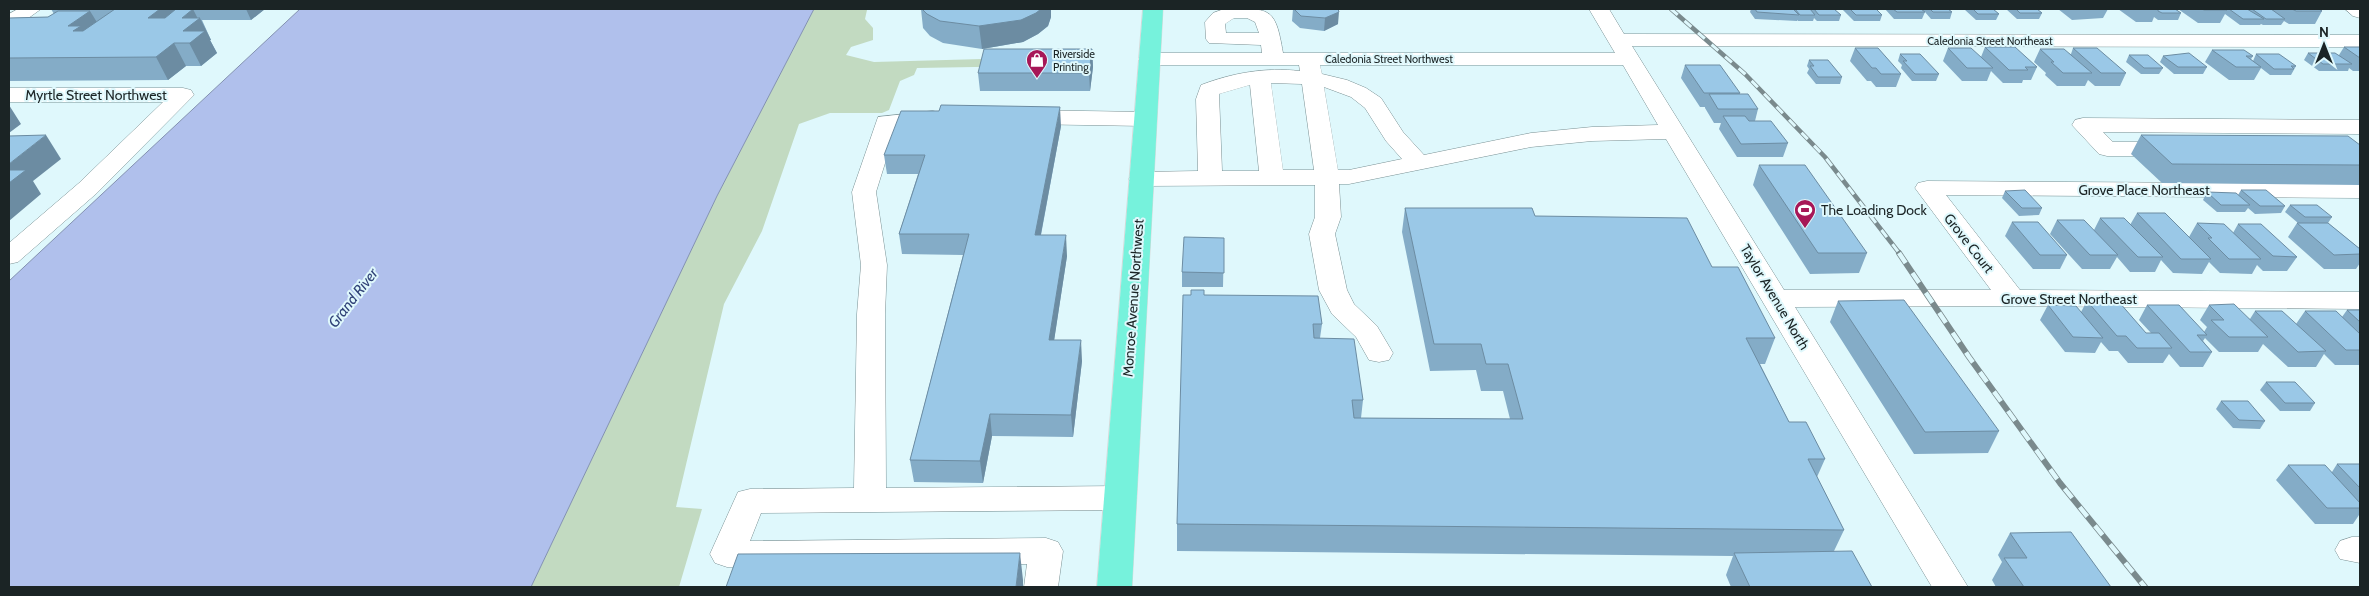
<svg xmlns="http://www.w3.org/2000/svg" width="2369" height="596" font-family="Cabin,sans-serif">
<style>
.green{fill:#c2dac1}
.water{fill:#b0c0ec;stroke:#8391b0}
.lines{fill:none;stroke-linecap:round;stroke-linejoin:round}
.minor-casing{stroke:#7a9194;stroke-width:1}
.major-casing{stroke:#d6d8d8;stroke-width:1}
.minor{fill:#fff;fill-rule:evenodd}
.major{fill:#76f2dc;fill-rule:evenodd}
.rail-far1-casing{stroke:#7a8a8d;stroke-width:4.5}
.rail-casing{stroke:#7a8a8d;stroke-width:6}
.rail-far1{stroke:#dff8fc;stroke-width:3;stroke-dasharray:9;stroke-linecap:butt}
.rail{stroke:#dff8fc;stroke-width:4.5;stroke-dasharray:12;stroke-linecap:butt}
.wall{fill:#84acc7}
.shaded-wall{fill:#6c8ca2}
.building{fill:#9ac8e7;stroke:#6c8ca2}
.labels{text-anchor:middle;dominant-baseline:central;stroke-width:4;stroke-linejoin:round;paint-order:stroke}
.far-street-label{font-size:11px;fill:#1b2425;stroke:#dff8fc}
.far-poi-label{font-size:11px;fill:#1b2425;stroke:#dff8fc;text-anchor:start}
.street-label{font-size:14px;fill:#1b2425;stroke:#dff8fc}
.poi-label{font-size:14px;fill:#1b2425;stroke:#dff8fc;text-anchor:start}
.water-label{font-size:15px;font-style:italic;fill:#304278;stroke:#dff8fc}
</style>
<rect width="100%" height="100%" fill="#dff8fc"/>
<!-- green -->
<path class="green" d="M814 9H871L867 10 865 19 873 28V40L851 47 846 55 874 62 1018 58 1084 65 917 68 914 75 900 81 889 110 882 113H830L799 124 762 231 724 304 676 507 702 509 679 587H531L717 196Z"/>
<!-- water -->
<path class="water" d="M300 9H814L717 196 531 587H9V281Z"/>
<g class="lines">
<!-- minor casing -->
<g class="minor-casing">
<path id="minor" d="M18 9H41L16 27 9 29V14Z
M1224 9C1270 9 1275 5 1283 53H1615L1589 9H1609L1624 34 2360 35V47L1632 46 1784 290H1991L1915 188 1918 183 1927 181 2360 184V198L1946 195 2020 290 2360 292V309L2012 306 1795 307 1968 587H1932L1666 139 1592 141 1531 147 1349 184H1339L1341 217 1335 234 1347 290 1354 304 1377 326 1393 353 1389 360 1379 362 1369 360 1356 337 1332 314 1319 290 1309 234 1315 217V185L1141 186 1132 184 1129 179 1132 174 1141 172 1198 171 1196 99 1201 85C1232 73 1266 67 1300 71L1299 65H1149L1142 63 1138 59 1142 55 1149 53H1262L1261 45 1209 43 1206 39 1205 22 1213 13ZM1234 18H1247L1255 22 1259 33H1226L1225 24ZM1320 65H1623L1658 125 1592 127 1531 133 1424 155 1403 132 1381 98 1366 88 1347 80 1322 74ZM1271 83 1302 84 1314 170H1283ZM1250 85 1259 171H1222L1219 94ZM1324 87 1351 97 1365 108 1386 141 1402 159 1349 170H1338Z
M2345 9H2360V18L2353 16Z
M9 88H183L191 90 194 95 97 193 18 262 9 264V243L79 183 163 102H9Z
M1023 110 1145 112 1153 114 1156 119 1153 124 1145 126 1023 124 1015 122 1012 117 1015 112Z
M933 111 941 113 944 118 941 123 896 128 876 192 887 265 885 314 886 488 1120 486 1132 489 1136 498 1132 507 1120 510 761 513 750 541 1046 538 1058 542 1063 551 1058 587H1024L1027 564 727 567 715 563 710 554 738 492 750 489 854 488 857 314 861 265 852 192 878 117Z
M2083 118 2360 120V134L2103 132 2113 142H2170L2178 144 2182 149 2178 154 2170 156H2107L2099 154 2072 125 2075 120Z
M2352 537H2360V563L2340 559 2335 550 2340 541Z"/>
</g>
<!-- major casing -->
<g class="major-casing">
<path id="major" d="M1143 9H1163L1132 587H1097Z"/>
</g>
<!-- minor -->
<use href="#minor" class="minor"/>
<!-- major -->
<use href="#major" class="major"/>
<!-- rail-far1 casing -->
<g class="rail-far1-casing">
<path id="rail-far1" d="M1671 9 1745 74 1825 157 1900 254"/>
</g>
<!-- rail casing -->
<g class="rail-casing">
<path id="rail" d="M1899 253 1969 357 2060 483 2145 587"/>
</g>
<!-- rail-far1 -->
<use href="#rail-far1" class="rail-far1"/>
<!-- rail -->
<use href="#rail" class="rail"/>
</g>
<!-- wall -->
<path class="wall" d="M51 9H265L251 20H202L211 40H210L217 53 201 66H186L168 80 9 81V18L48 17 54 14Z
M921 9H1051V17L1048 26 1038 34 1023 42 982 49 943 43 930 36 923 28Z
M1293 9H1338V24L1324 31 1300 28 1292 21Z
M1751 9H1834L1841 15 1839 21H1817L1814 18 1813 21H1798L1797 20V21L1755 19 1750 12Z
M1842 9H1876L1882 15 1880 21H1854Z
M1885 9H1948L1952 12 1950 19H1931L1925 12 1922 19H1894Z
M1964 9H1993L1999 14 1996 20H1976Z
M2006 9H2037L2042 13 2039 19H2017Z
M2058 9H2108L2103 18 2072 20Z
M2118 9H2175L2181 13 2178 20H2158L2154 17 2152 22H2136Z
M2178 9H2319L2322 11 2315 24H2289L2284 21 2281 25H2263L2261 24 2260 25H2240L2225 14 2220 23H2198Z
M1985 47 2037 67 2031 80H2023L2022 83H2003L1991 71 1987 81H1962L1943 61 1948 48 1981 57Z
M2344 47H2360V71H2353L2349 68 2348 71H2319L2304 60 2308 53 2339 55Z
M1855 48 1901 74 1896 87H1876L1871 81H1867L1850 61Z
M2073 48 2126 73 2120 86H2095L2088 80 2085 86H2057L2045 75 2046 73 2034 62 2040 49 2071 54Z
M1092 49 1093 67 1090 91H980L978 73Z
M2212 50 2253 56 2251 59 2257 65 2253 61 2256 54 2296 66 2291 75H2270L2261 68 2254 80H2229L2205 62Z
M1900 54 1939 74 1936 81H1912L1901 68 1902 65 1898 61Z
M2129 55 2163 68 2159 74H2141L2126 62Z
M2163 56 2207 67 2203 74H2174L2160 62Z
M1809 60 1842 77 1840 84H1816L1807 73 1809 69 1807 66Z
M1685 65 1740 93V94L1758 109 1755 121 1788 143 1783 157H1737L1719 129 1721 123H1714L1705 108V107H1700L1681 78Z
M1061 126 1041 235 1067 256 1054 340 1082 361 1073 437 992 436 983 483 914 482 910 460 963 255 902 254 899 234 918 174H887L884 155Z
M2141 135 2360 145V185L2162 183 2131 154Z
M1759 165 1867 253 1859 273 1810 274 1753 185Z
M2241 190 2285 206 2281 213 2255 214 2248 208 2245 212H2217L2203 200 2207 192 2238 195Z
M2005 191 2042 208 2039 215 2019 216 2002 198Z
M2290 205 2332 217 2328 223 2360 249V263L2356 269H2324L2288 237 2297 223H2298L2285 212Z
M1405 208 1535 216 1712 267 1775 338 1765 364H1760L1789 422 1825 459 1817 477 1844 530 1834 551 1872 587H1731L1726 575 1733 556 1177 551V524L1204 295 1322 324 1320 338 1363 400 1361 418 1510 419 1503 391H1481L1476 370 1430 371 1402 232Z
M2137 213 2189 237 2197 223 2233 233 2238 224 2297 257 2287 271H2263L2257 265 2252 274 2220 273 2209 262 2202 274 2173 273 2161 260 2155 272H2130L2117 257 2110 269H2082L2050 234 2057 220 2094 230 2100 218 2130 225Z
M2012 222 2067 255 2060 269H2033L2005 236Z
M1224 238 1223 287H1182V272Z
M1838 301 1999 431 1988 453 1914 454 1830 322Z
M2087 301 2146 333H2151L2139 320 2147 305 2204 332 2207 327 2200 320 2209 305 2250 319 2255 311 2296 324 2305 311 2342 317 2347 310H2360V365H2335L2324 354 2316 367H2288L2263 344 2258 352H2219L2205 338 2203 341 2212 352 2203 367H2180L2169 354 2163 363H2128L2118 351H2109L2101 342 2095 353 2065 352 2040 320 2048 305 2081 312Z
M2266 382 2315 403 2310 411H2280L2260 390Z
M2221 401 2265 421 2260 429 2233 428 2216 409Z
M2337 464H2360V516L2359 515 2353 524H2315L2276 480 2288 465 2332 472Z
M2010 533 2111 587H1996L1992 580 2002 562 1998 555Z"/>
<!-- shaded-wall -->
<path class="shaded-wall" d="M160 9H174L182 23 148 18Z
M193 9 198 19 200 18 211 40H210L217 53 201 66 183 31 182 18Z
M246 9H265L251 20Z
M1041 9H1051V17L1048 26 1038 34 1023 42 982 49 979 26Z
M90 11 103 32 86 53 68 26Z
M1339 12 1338 24 1324 31 1325 18Z
M174 43 186 66 168 80 156 57Z
M1092 49 1093 67 1090 91 1089 73Z
M9 105 21 124 9 133Z
M1060 107 1061 126 1037 255 1035 235Z
M46 135 61 159 33 181 41 194 9 221V164Z
M1066 235 1067 256 1051 361 1049 340Z
M1081 340 1082 361 1073 437 1071 415Z
M990 414 992 436 983 483 980 461Z
M1020 553 1023 580V587H1016Z"/>
<!-- building -->
<path class="building" d="M115 9H160L148 18H165L176 9H193L182 18H200L183 31H205L190 43H174L156 57 9 58V18L48 17 58 11H90L68 26H81L73 31H83Z
M922 9H1041L1036 13 1021 20 979 26 940 21 927 14Z
M1294 9H1338L1339 12 1325 18 1301 16Z
M1755 9H1793L1799 15 1757 12Z
M1795 9H1810L1815 15H1800Z
M1814 9H1834L1841 15H1819Z
M1850 9H1876L1882 15H1856Z
M1893 9H1921L1925 12H1897Z
M1930 9H1948L1952 12H1933Z
M1973 9H1993L1999 14H1978Z
M2016 9H2037L2042 13H2020Z
M2157 9H2175L2181 13H2162L2158 11V9Z
M2202 9H2225L2227 10H2204Z
M2229 9H2247L2264 19H2243Z
M2252 9H2271L2285 19H2266Z
M2292 9H2319L2322 11H2296Z
M1985 47H2015L2037 67H2025L2028 70H2009Z
M2344 47H2360V58Z
M1855 48H1878L1901 74H1881L1876 68H1872Z
M1948 48H1971L1993 68H1967Z
M2073 48H2097L2126 73H2101Z
M984 49H1092L1089 73H978Z
M2040 49H2064L2092 73H2063L2051 62H2054Z
M2212 50H2244L2253 56H2246L2261 67H2236Z
M2189 53 2207 67H2178L2163 56Z
M2308 53H2335L2352 64H2323Z
M1900 54H1920L1939 74H1915L1903 61H1907Z
M2256 54H2279L2296 66H2291L2294 69H2274Z
M2129 55H2148L2163 68H2144Z
M1809 60H1828L1842 77H1818L1810 66H1814Z
M1685 65H1720L1740 93H1704Z
M1709 94H1748L1758 109H1718Z
M941 105 1060 107 1035 235H1066L1049 340H1081L1071 415 990 414 980 461 910 460 969 234H899L925 155H884L901 111H939Z
M1723 116H1745L1749 121H1771L1788 143 1741 144Z
M46 135 9 164V136Z
M2141 135 2348 136 2360 145V165L2172 164Z
M1759 165H1805L1867 253H1818Z
M9 170H26L9 183Z
M2025 190 2042 208H2022L2005 191Z
M2241 190H2266L2285 206H2260Z
M2207 192 2236 193 2250 205H2221Z
M2290 205H2317L2332 217H2305Z
M1405 208H1532L1535 216 1687 218 1712 267H1738L1775 338H1746L1789 422H1806L1825 459H1808L1844 530 1177 524 1183 295H1191V290H1204V295L1318 296 1322 324H1313L1314 338 1354 339 1363 400H1352L1354 418 1523 419 1508 364H1486L1481 344H1434Z
M2137 213H2165L2211 259H2181Z
M2100 218H2124L2163 257H2138Z
M2057 220H2084L2118 255H2090Z
M2012 222H2038L2067 255H2040Z
M2197 223 2224 224 2261 259H2229L2208 238H2212Z
M2297 223H2328L2360 249V254L2334 255Z
M2238 224H2261L2297 257 2273 256Z
M1184 237 1224 238V273L1182 272Z
M1904 300 1999 431 1925 432 1838 301Z
M2087 301 2119 302 2146 333H2159L2172 348H2137L2126 336H2117Z
M2234 304 2268 337H2229L2211 320H2224L2209 305Z
M2048 305 2076 306 2103 338 2073 337Z
M2147 305H2179L2207 335H2197L2212 352H2190Z
M2347 310H2360V322Z
M2255 311H2282L2326 351 2298 352Z
M2305 311H2336L2360 334V350H2346Z
M2266 382H2295L2315 403H2285Z
M2221 401H2248L2265 421 2239 420Z
M2337 464H2360V488Z
M2288 465H2325L2360 503V508H2327Z
M2071 532 2111 587H2024L2004 558H2027L2010 533Z
M1852 551 1872 587H1750L1734 553Z
M1020 553 1016 587H726L738 554Z"/>
<!-- icons -->
<defs>
<g id="shop-pin" transform="scale(1.125)"><path d="M0 17L-7.5 6A9.5 9.5 0 1 1 7.5 6Z" fill="#a71757" stroke="#dff8fc"/><path d="M-5-2.5h2.3a2.7 3.5 0 0 1 5.4 0H5L5.5 6h-11ZM-1.5-2.5h3a1.5 2.3 0 0 0-3 0Z" fill="#fff"/></g>
<g id="stadium-pin" transform="scale(1.125)"><path d="M0 17L-7.5 6A9.5 9.5 0 1 1 7.5 6Z" fill="#a71757" stroke="#dff8fc"/><path d="M0-5a6.5 5 0 1 0 0 10a6.5 5 0 1 0 0-10ZM-3.5-1.8h7v3.6h-7Z" fill="#fff"/></g>
</defs>
<g fill-rule="evenodd">
<use href="#shop-pin" x="1037" y="60"/>
<use href="#stadium-pin" x="1805" y="210"/>
</g>
<g class="labels">
<!-- far-street labels -->
<g class="far-street-label">
<text x="1990" y="41">Caledonia Street Northeast</text>
<text x="1389" y="59">Caledonia Street Northwest</text>
</g>
<!-- far-poi labels -->
<g class="far-poi-label">
<text x="1053" y="54">Riverside<tspan x="1053" dy="13">Printing</tspan></text>
</g>
<!-- street labels -->
<g class="street-label">
<text x="96" y="95">Myrtle Street Northwest</text>
<text x="2144" y="190">Grove Place Northeast</text>
<text transform="translate(1969 243) rotate(52)">Grove Court</text>
<text transform="translate(1775 297) rotate(59)">Taylor Avenue North</text>
<text transform="translate(1133 298) rotate(-86)">Monroe Avenue Northwest</text>
<text x="2069" y="299">Grove Street Northeast</text>
</g>
<!-- poi labels -->
<g class="poi-label">
<text x="1821" y="210">The Loading Dock</text>
</g>
<!-- water labels -->
<g class="water-label">
<text transform="translate(353 298) rotate(-52)">Grand River</text>
</g>
</g>
<!-- border -->
<rect width="2369" height="596" fill="none" stroke="#1b2425" stroke-width="20"/>
<!-- north arrow -->
<g transform="translate(2324 45)" stroke="#dff8fc" stroke-width="4" paint-order="stroke">
<path d="M0-4L9 19L0 12L-9 19Z" fill="#1b2425"/>
<text y="-8" font-size="14" font-weight="bold" text-anchor="middle" fill="#1b2425">N</text>
</g>
</svg>
